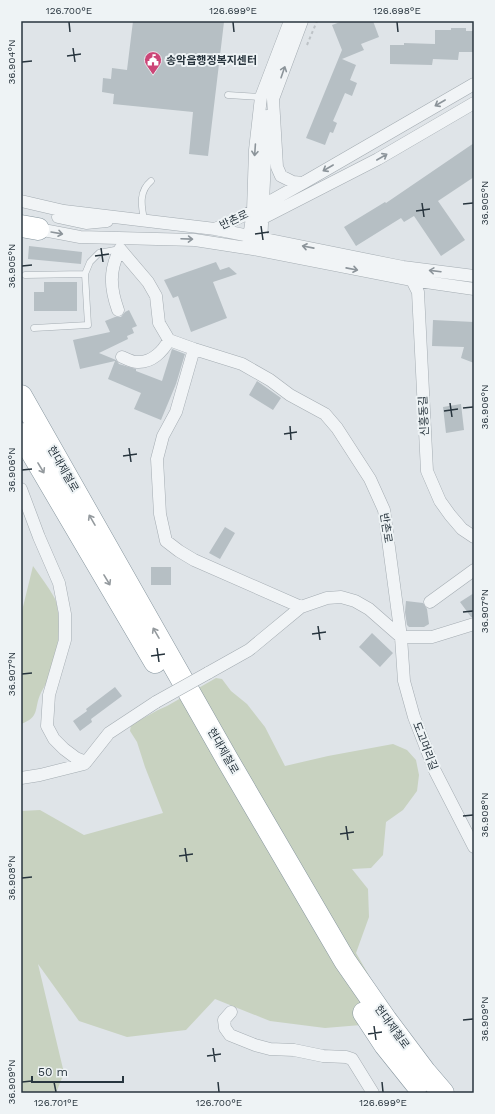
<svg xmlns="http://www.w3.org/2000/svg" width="495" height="1114" font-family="'Work Sans','Noto Sans KR',sans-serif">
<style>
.green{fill:#c8d2c0}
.building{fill:#b6bfc4}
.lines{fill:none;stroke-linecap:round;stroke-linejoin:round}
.lane-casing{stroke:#a4acb2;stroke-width:7}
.street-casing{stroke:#a4acb2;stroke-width:13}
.highway-casing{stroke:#86959e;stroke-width:23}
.path{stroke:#bdc2c6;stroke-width:2;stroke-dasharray:3 3;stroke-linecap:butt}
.lane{stroke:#f1f4f6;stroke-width:6}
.street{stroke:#f1f4f6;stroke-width:12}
.highway{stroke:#fff;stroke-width:22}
.street-bridge-casing{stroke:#a4acb2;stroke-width:13;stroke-linecap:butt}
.street-bridge{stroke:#f1f4f6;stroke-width:12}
.oneway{stroke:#8c949a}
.oneway2{stroke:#949a9e}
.ticks{fill:none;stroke:#28353e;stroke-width:1.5}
.labels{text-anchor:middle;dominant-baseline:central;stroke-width:4;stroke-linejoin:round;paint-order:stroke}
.poi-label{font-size:11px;font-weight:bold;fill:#28353e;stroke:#eef3f5;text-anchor:start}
.street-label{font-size:11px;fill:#28353e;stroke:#eef3f5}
.neatline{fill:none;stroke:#28353e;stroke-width:1.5}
.ticks-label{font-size:10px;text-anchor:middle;fill:#28353e}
</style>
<rect width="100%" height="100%" fill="#dfe4e8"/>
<!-- green -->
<path class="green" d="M33 566C40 576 48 586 54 597 62 610 58 653 54 667 51 677 44 686 40 695 34 709 40 717 21 724V615Z
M216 678 222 679 231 691 247 704 265 727 285 766 328 756 393 744 407 750 416 760 419 775 417 791 403 810 386 822 383 855 371 868 352 869 368 889 369 917 356 953 382 998 373 1024 325 1028 270 1021 215 999 186 1030 127 1037 79 1021 38 964 64 1073 56 1093H21V811L40 810 84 835 163 813 145 767 137 742 130 731 131 725 158 710 167 706Z"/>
<!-- building -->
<path class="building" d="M133 21 224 22 208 156 189 154 193 112 113 104 114 94 102 92 103 78 111 79 112 68 127 70Z
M343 21H373L379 37 361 44 364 50 342 59 356 65 350 80 357 83 352 96 345 93 333 121 337 123 333 133 330 132 325 145 306 138 342 50 332 25Z
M451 28H466V31H474V52H459L458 60 433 59 432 65 390 64V45H404V43L435 44V30H451Z
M474 143V177L438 201 465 240 441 256 414 216 404 222 401 218 356 246 344 227 385 202 386 203Z
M29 246 82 252 81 264 28 259Z
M216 262 220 270 229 267 237 274 213 282 227 318 191 332 178 296 173 298 164 280Z
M44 282H77V311H34V292H44Z
M129 310 137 326 132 328 134 333 127 336 128 339 99 353 116 360 119 364 136 369V371L162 381 172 349 185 354 176 384 161 420 134 409 141 393 108 379 115 361 80 369 73 340 110 332 105 321 115 317H121L125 312Z
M433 320 474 322V363L461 358 464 347 432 346Z
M257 381 281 398 273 410 249 395Z
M461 404 464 430 446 433 443 407Z
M225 527 235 533 220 559 209 553Z
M151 567H171V585H151Z
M474 593V617H471L460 602Z
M406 601 423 603 427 609 429 624 424 627H409L407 625 405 612Z
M372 633 393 653 380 667 359 647Z
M115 687 122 696 91 719 92 722 80 731 73 721 87 711 86 709Z"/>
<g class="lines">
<!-- lane casing -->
<g class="lane-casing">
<path id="lane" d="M228 95 261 97
M144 219C141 205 139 191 151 181
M25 275 85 274
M34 328 88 325 85 274 90 262 99 253 120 249"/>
</g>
<!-- street casing -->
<g class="street-casing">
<path id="street" d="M302 21 273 99 277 167 281 176 293 182 303 183 474 84
M21 201 64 211 215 229 253 211 303 183
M58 217 86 223 107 221
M263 218 378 159 474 103
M33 226 38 229 80 237 195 240 253 249 412 280 474 289
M215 229 403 267 474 276
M248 244 253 211 255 150 261 97 290 21
M261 245 267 116
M412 280 418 292 427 471 440 501 450 515 462 529 474 537
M118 310C110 288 109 270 120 249L148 282 156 296 159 323 169 340 194 349 242 364 270 380 290 395 325 414 337 428 370 479 384 510 401 637 404 681 414 717 435 771 474 847
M194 349 176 412 163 436 157 459 160 514 166 541 179 551 194 560 301 607
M122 357C127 359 132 362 137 362 152 363 163 351 169 340
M21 489 39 537 59 583 65 614V640L49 695 47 726 54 739 64 749 76 758 86 762
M430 602 474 570
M208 673 249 650 301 607 327 598 341 597 355 601 369 609 401 637H432L474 624
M21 778 40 775 84 764 86 762 109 733 156 702
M231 1012 224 1020 225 1028 230 1035 255 1045 270 1049 294 1050 323 1056 346 1057 352 1059 373 1093"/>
</g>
<!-- highway casing -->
<g class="highway-casing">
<path id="highway" d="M21 226 38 229
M21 396 227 759 345 961 386 1020 425 1072 443 1093
M21 434 155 662
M364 1013 385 1045 417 1085"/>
</g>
<!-- path -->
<path class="path" d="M307 45 317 21"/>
<!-- lane -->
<use href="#lane" class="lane"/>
<!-- street -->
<use href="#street" class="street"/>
<!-- highway -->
<use href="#highway" class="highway"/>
<!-- street-bridge casing -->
<g class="street-bridge-casing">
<path id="street-bridge" d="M156 702 208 673"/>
</g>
<!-- street-bridge -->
<use href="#street-bridge" class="street-bridge"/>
</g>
<!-- one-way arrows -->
<defs><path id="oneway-shaft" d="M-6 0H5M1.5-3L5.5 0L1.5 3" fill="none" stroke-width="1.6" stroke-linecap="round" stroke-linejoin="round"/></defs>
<g class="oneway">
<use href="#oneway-shaft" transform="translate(283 72) rotate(-71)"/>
<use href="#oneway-shaft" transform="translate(440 103) rotate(150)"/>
<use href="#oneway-shaft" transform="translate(255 150) rotate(94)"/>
<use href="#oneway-shaft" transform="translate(382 157) rotate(-30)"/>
<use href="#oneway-shaft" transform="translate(328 168) rotate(150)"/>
<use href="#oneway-shaft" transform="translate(57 233) rotate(10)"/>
<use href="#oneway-shaft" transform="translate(187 239) rotate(2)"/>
<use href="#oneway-shaft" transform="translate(308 247) rotate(-169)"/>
<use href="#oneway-shaft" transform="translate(352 269) rotate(11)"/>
<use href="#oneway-shaft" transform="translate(435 271) rotate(-173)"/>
</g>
<g class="oneway2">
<use href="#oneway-shaft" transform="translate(41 468) rotate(59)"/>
<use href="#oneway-shaft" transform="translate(92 520) rotate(-120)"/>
<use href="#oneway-shaft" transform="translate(107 580) rotate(59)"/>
<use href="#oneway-shaft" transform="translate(156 633) rotate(-120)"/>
</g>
<!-- ticks -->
<path class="ticks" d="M69 22 70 32M233 22 234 32M397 22 398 32M73 48 75 62M67 56 81 54M22 62 32 61M422 203 424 217M463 204 473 203M416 211 430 209M261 226 263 240M255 234 269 232M101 248 103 262M95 256 109 254M22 266 32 265M450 403 452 417M463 408 473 407M444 411 458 409M290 426 291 440M284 434 297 432M129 448 131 462M123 456 137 454M22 470 32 469M463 612 473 611M318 626 320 640M312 634 326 632M157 648 159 662M151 656 165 654M22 674 32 673M463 816 473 815M346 826 348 840M340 834 354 832M185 848 187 862M179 856 193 854M22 878 32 877M463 1020 473 1019M374 1026 376 1040M368 1034 382 1032M213 1048 215 1062M207 1056 221 1054M22 1082 32 1081M54 1082 56 1092M218 1082 219 1092M382 1082 383 1092"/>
<!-- icons -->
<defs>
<g id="civic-pin" transform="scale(0.9)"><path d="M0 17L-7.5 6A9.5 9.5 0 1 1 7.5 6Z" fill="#cc4577" stroke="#eef3f5"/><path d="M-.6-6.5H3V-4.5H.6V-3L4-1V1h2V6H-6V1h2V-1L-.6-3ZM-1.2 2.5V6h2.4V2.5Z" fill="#fff"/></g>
</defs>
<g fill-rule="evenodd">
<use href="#civic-pin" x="153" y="60"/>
</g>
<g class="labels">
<!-- poi labels -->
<g class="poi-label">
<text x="166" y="60">송악읍행정복지센터</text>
</g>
<!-- street labels -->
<g class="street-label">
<text transform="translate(234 220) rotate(-25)">반촌로</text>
<text transform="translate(424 416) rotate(-93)">신흥동길</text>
<text transform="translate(63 469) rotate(60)">현대제철로</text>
<text transform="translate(386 528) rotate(81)">반촌로</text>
<text transform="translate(425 746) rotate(69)">도고머리길</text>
<text transform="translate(223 751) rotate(60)">현대제철로</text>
<text transform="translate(392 1027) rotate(54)">현대제철로</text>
</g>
</g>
<!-- border -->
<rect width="495" height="1114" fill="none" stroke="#eef3f5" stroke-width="44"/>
<!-- scale -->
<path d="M32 1076v6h91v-6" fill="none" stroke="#28353e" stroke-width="2"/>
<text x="38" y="1076" font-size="12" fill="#28353e" stroke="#eef3f5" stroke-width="3" paint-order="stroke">50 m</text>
<rect x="22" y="22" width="451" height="1070" class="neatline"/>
<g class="ticks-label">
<text x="69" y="14">126.700°E</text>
<text x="233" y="14">126.699°E</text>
<text x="397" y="14">126.698°E</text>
<text transform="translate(11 62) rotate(-90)" y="4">36.904°N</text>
<text transform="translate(484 203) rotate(-90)" y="4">36.905°N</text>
<text transform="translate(11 266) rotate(-90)" y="4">36.905°N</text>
<text transform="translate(484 407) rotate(-90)" y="4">36.906°N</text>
<text transform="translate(11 470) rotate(-90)" y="4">36.906°N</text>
<text transform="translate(484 611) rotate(-90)" y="4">36.907°N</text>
<text transform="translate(11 674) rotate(-90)" y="4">36.907°N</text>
<text transform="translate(484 815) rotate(-90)" y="4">36.908°N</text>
<text transform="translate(11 878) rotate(-90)" y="4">36.908°N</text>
<text transform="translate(484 1019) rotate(-90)" y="4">36.909°N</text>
<text transform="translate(11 1082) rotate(-90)" y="4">36.909°N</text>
<text x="56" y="1106">126.701°E</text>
<text x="219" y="1106">126.700°E</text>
<text x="383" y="1106">126.699°E</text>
</g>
</svg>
